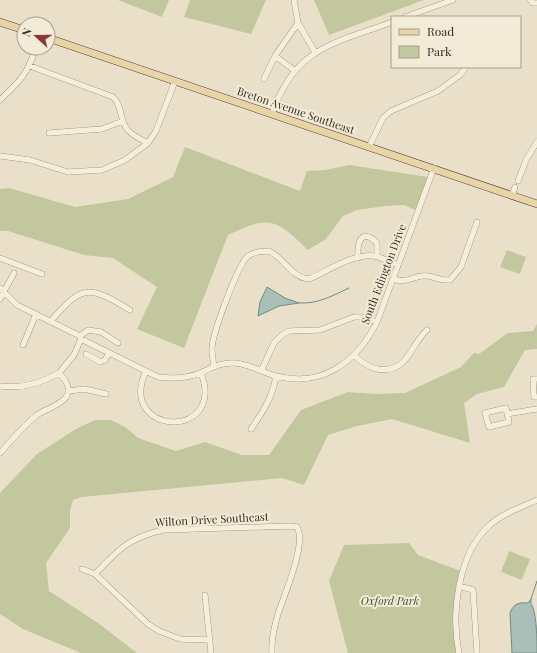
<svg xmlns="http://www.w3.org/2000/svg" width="537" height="653" font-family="'Playfair Display',serif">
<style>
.green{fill:#c2c79e}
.water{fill:#a9bfb8;stroke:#718c85}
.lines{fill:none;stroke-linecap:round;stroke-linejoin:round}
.stream{stroke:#718c85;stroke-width:1}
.minor-casing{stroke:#847360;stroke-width:6}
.major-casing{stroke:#534233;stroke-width:8}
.minor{stroke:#f5eedb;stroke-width:5.5}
.major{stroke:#e8d4a6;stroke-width:7}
.labels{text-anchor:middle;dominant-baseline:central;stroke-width:4;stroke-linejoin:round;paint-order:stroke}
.street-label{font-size:11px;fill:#362c21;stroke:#f2ebd8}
.park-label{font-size:11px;font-style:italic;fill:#47502a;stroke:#f2ebd8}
</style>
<rect width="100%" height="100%" fill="#eae0c9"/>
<!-- green -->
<path class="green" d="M118 0H169L162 17Z
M190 0H266L251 34 184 17Z
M314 0H424L329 35Z
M185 147 300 191 307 171 325 170 349 165 428 177 415 210 404 205 385 206 357 210 343 216 326 239 308 250C275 218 270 215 228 235L184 348 137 329 157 287 113 258 84 255 8 231H0V189L9 188 75 207 128 199 173 177Z
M507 250 526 257 520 274 500 267Z
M537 324V349L525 350 504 387 477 394 464 403 470 443 392 419 357 426 328 435 304 485 282 478 82 497 73 500 70 510V528L46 563 49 591 98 623 137 653H81L23 629 0 614V493L37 454 76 429 95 420H111L125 427 138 438 176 451 205 442 242 455H269L301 410 348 392 375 394 405 393 461 367 474 353 479 354 508 333 533 331Z
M409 543 418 555 463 572 456 620 459 653H348L329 581 344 545Z
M509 551 530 559 522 580 501 572Z"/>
<!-- water -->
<path class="water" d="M267 287 285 298 299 303 279 306 258 316 260 302Z
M531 599V604C537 612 537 641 537 653H512L510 613C513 604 519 602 528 603Z"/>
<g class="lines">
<!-- stream -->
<path class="stream" d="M299 303C318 304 332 296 349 288
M531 599 537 581"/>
<!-- minor casing -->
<g class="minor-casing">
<path id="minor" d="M294 0 298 23 315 52
M530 0 533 3H537
M405 17 453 0
M275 56 294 70
M30 66 113 97C123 106 119 119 127 129 132 136 141 139 148 143
M264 79 275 56 298 23
M0 100C20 81 27 75 36 48
M272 114C295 47 333 44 392 22
M49 133 102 129 123 121
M369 147 383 118 391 111 438 91 460 75 466 67
M0 156 30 160 68 172 102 170 125 160 148 143 156 131 175 81
M518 181 526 160 537 142
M512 196 515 187
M0 258 42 274
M358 258C357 243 361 227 377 243V257
M393 279C410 284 415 274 428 276 436 277 441 281 450 280L461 267 477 222
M0 288 17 305 80 336 81 339 158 377C173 379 186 379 200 373 212 368 221 362 235 363 249 364 262 372 276 376 322 388 357 362 377 322L434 168
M0 299 14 273
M51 321C83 283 90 286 130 310
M80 336 88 330 101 332 118 343
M23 345 36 314
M86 354 100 362 105 360 109 353
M355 356C368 369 389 377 405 360 413 351 417 339 427 330
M213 366C214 360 212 356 212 350 211 337 238 264 248 256 254 252 262 251 269 251 284 258 292 278 309 279 328 271 353 253 374 256 382 257 391 263 398 265
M146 371C116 436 227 441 201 373
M261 371 274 343 282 335 289 331 320 330 354 317H361L377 322
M537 379H533L534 397H537
M0 386C22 389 40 384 59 373
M68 391 85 389 106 394
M506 408 509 422 489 427 485 413Z
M507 414 537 409
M251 429C263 412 273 396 276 376
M0 453C12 440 23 426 37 415 45 409 60 406 66 397 72 389 65 379 59 373L74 355 81 339
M82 569 95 574 148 624 159 631 180 639 209 640
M95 574C118 550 128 538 163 530L290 526 297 527C307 544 284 595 278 614 274 627 271 639 272 653
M459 586 473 590 477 653
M205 595 211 653
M459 653C451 614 458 551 491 524 503 513 522 507 537 500"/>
</g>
<!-- major casing -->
<g class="major-casing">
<path id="major" d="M0 22 24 30
M48 38 537 204"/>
</g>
<!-- minor -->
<use href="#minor" class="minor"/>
<!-- major -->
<use href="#major" class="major"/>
</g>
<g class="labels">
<!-- street labels -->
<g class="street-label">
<text transform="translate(296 110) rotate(19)">Breton Avenue Southeast</text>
<text transform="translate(383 274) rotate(-69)">South Edington Drive</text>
<text transform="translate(212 519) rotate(-3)">Wilton Drive Southeast</text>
</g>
<!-- park labels -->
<g class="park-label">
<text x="390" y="600">Oxford Park</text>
</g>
</g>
<!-- legend -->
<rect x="391" y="16" width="130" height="52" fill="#f2ebd8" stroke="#a79f8f"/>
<rect x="399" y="29" width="20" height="6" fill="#e8d4a6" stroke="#a79f8f"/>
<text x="427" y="36" font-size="12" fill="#362c21">Road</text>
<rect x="399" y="46" width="20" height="12" fill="#c2c79e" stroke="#a79f8f"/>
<text x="427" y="56" font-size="12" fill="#362c21">Park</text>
<!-- north arrow -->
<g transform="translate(36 36) rotate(291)"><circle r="19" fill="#f2ebd8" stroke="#a79f8f"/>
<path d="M0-3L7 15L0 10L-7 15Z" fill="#8d3637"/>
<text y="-6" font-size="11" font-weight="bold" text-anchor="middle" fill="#362c21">N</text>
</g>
</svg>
